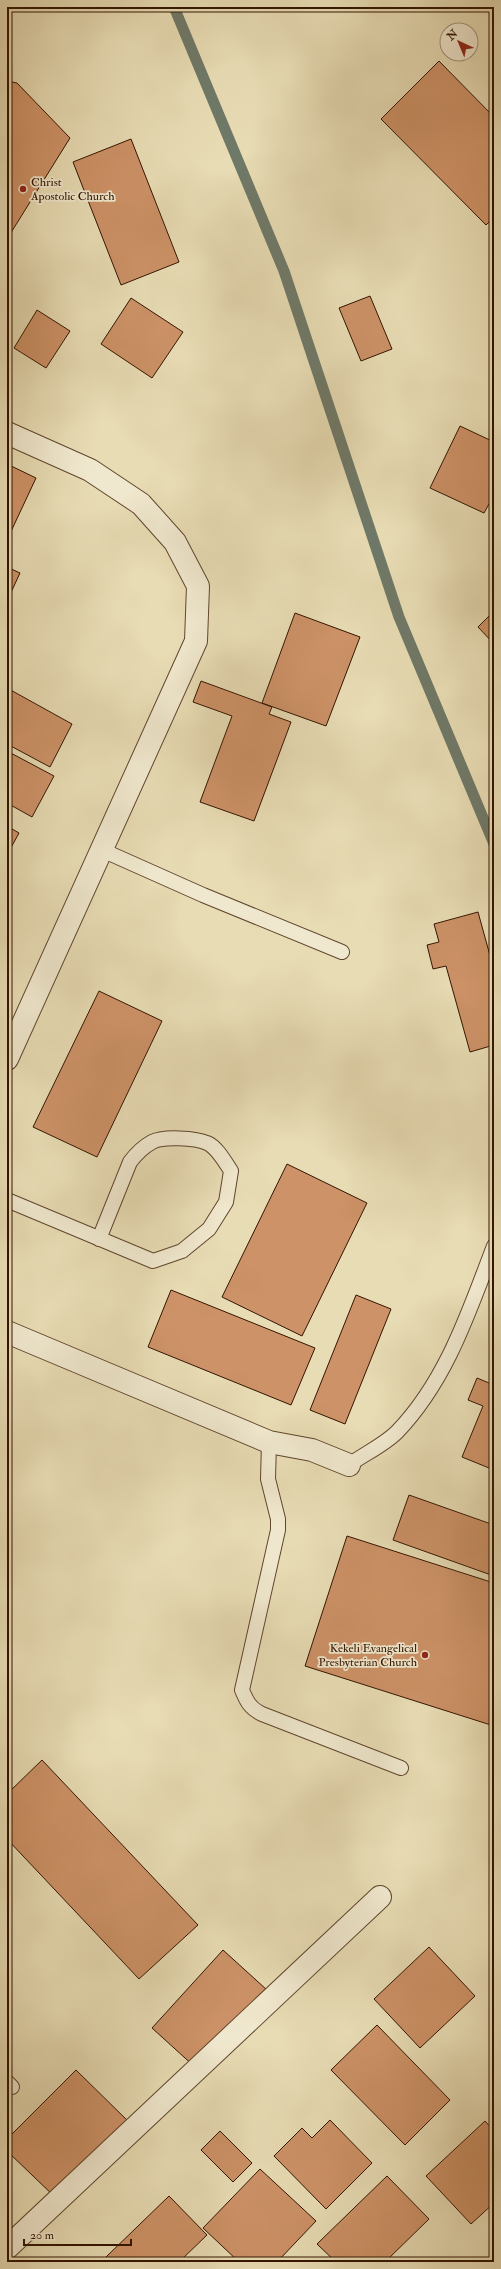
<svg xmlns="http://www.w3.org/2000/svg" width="501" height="2269" font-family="'IM FELL Double Pica',serif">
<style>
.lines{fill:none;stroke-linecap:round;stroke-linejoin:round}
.stream{stroke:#6f7968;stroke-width:11}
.building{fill:#cd9267;stroke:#331400}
.service-casing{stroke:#60462d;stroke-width:16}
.minor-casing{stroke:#60462d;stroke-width:24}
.service{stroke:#f0e8ce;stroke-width:14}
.minor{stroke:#f0e8ce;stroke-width:22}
.poi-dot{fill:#8f2418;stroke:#f0e8ce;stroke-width:1.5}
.labels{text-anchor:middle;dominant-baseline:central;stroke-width:3.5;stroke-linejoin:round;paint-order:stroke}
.poi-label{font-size:12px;fill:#331400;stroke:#f0e8ce;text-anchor:start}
</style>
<rect width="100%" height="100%" fill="#e8dcb4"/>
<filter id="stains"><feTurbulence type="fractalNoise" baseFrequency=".005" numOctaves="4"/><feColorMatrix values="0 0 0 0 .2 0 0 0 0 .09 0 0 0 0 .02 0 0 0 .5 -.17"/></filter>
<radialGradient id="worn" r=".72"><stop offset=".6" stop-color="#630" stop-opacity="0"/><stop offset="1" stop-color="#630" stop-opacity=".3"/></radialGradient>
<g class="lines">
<!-- stream -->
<path class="stream" d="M174 7 284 271 399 617 494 844"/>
</g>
<!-- building -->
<path class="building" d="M439 61 494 117V217L486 225 381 119Z
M7 81 17 83 70 138 7 239Z
M131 139 179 262 121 285 73 162Z
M370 296 392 349 361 361 339 308Z
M131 298 183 332 152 378 101 344Z
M37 310 70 331 46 368 14 348Z
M460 426 494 442V495L484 513 430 488Z
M7 464 36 478 7 540Z
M7 567 20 573 7 601Z
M493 612 494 613V644L478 627Z
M295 613 360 637 326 726 262 703Z
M201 681 272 707 269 714 291 722 254 821 200 802 232 716 193 702Z
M7 688 72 724 50 767 7 744Z
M7 751 54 776 32 817 7 803Z
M7 826 19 833 7 855Z
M478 912 494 970V1045L470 1052 446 966 433 969 427 945 439 942 434 924Z
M99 991 162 1021 97 1157 33 1127Z
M287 1164 367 1203 302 1336 222 1297Z
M171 1290 315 1348 291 1405 148 1347Z
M356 1295 391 1309 345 1424 310 1410Z
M477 1378 494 1385V1470L462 1457 483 1406 468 1400Z
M409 1495 494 1525V1576L393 1540Z
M347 1536 494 1583V1726L305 1666Z
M42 1760 198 1925 139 1979 7 1839V1794Z
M429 1947 475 1996 420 2048 374 1999Z
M223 1950 267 1990 196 2068 152 2028Z
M377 2025 450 2100 405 2145 331 2070Z
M76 2070 131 2124 57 2199 7 2151V2139Z
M330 2120 372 2163 326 2209 274 2156 302 2128 312 2138Z
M485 2121 494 2131V2203L471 2224 426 2176Z
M220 2131 252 2163 233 2182 201 2150Z
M260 2169 316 2221 277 2262H239L203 2228Z
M387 2176 429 2219 385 2262H336L317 2244Z
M169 2196 207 2235 179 2262H110L106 2257Z"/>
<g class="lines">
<!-- service casing -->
<g class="service-casing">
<path id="service" d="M102 850 203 895 342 952
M7 1200 153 1261 182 1251 209 1229 226 1202 231 1171C225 1162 217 1147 207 1143 196 1138 163 1136 152 1142 143 1147 136 1154 130 1162L99 1239
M269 1442 268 1479 278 1519V1530L242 1690C247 1702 250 1708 262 1714L401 1768
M349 1465C364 1454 384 1445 397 1432 447 1380 469 1311 494 1246
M7 2082 12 2087"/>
</g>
<!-- minor casing -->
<g class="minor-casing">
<path id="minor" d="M7 433 90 470 141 504 175 542 198 586 196 641 7 1059
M7 1332 269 1442 312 1450 349 1465
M7 2248 380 1897"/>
</g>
<!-- service -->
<use href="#service" class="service"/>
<!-- minor -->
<use href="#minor" class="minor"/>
</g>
<!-- markers -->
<g class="poi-dot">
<circle cx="23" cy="189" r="4"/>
<circle cx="425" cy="1655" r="4"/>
</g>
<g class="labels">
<!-- poi labels -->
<g class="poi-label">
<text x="31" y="182">Christ<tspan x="31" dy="14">Apostolic Church</tspan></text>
<text x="417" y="1648" text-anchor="end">Kekeli Evangelical<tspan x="417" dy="14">Presbyterian Church</tspan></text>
</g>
</g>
<!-- margin -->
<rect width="501" height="2269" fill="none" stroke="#e8dcb4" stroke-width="24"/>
<rect x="8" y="8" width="485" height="2253" fill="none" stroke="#331400" stroke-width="2"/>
<rect x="12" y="12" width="477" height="2245" fill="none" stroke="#331400"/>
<!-- north arrow -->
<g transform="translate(459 42) rotate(316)"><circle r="19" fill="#f0e8ce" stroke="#a4937c"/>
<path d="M0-3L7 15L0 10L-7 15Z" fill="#8f2418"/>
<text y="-6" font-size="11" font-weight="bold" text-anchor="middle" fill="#331400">N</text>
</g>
<!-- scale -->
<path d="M24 2239v6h107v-6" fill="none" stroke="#331400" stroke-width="2"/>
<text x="30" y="2239" font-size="12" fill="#331400" stroke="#f0e8ce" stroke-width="3" paint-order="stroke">20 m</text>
<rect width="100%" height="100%" filter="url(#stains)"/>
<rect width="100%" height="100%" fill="url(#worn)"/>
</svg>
